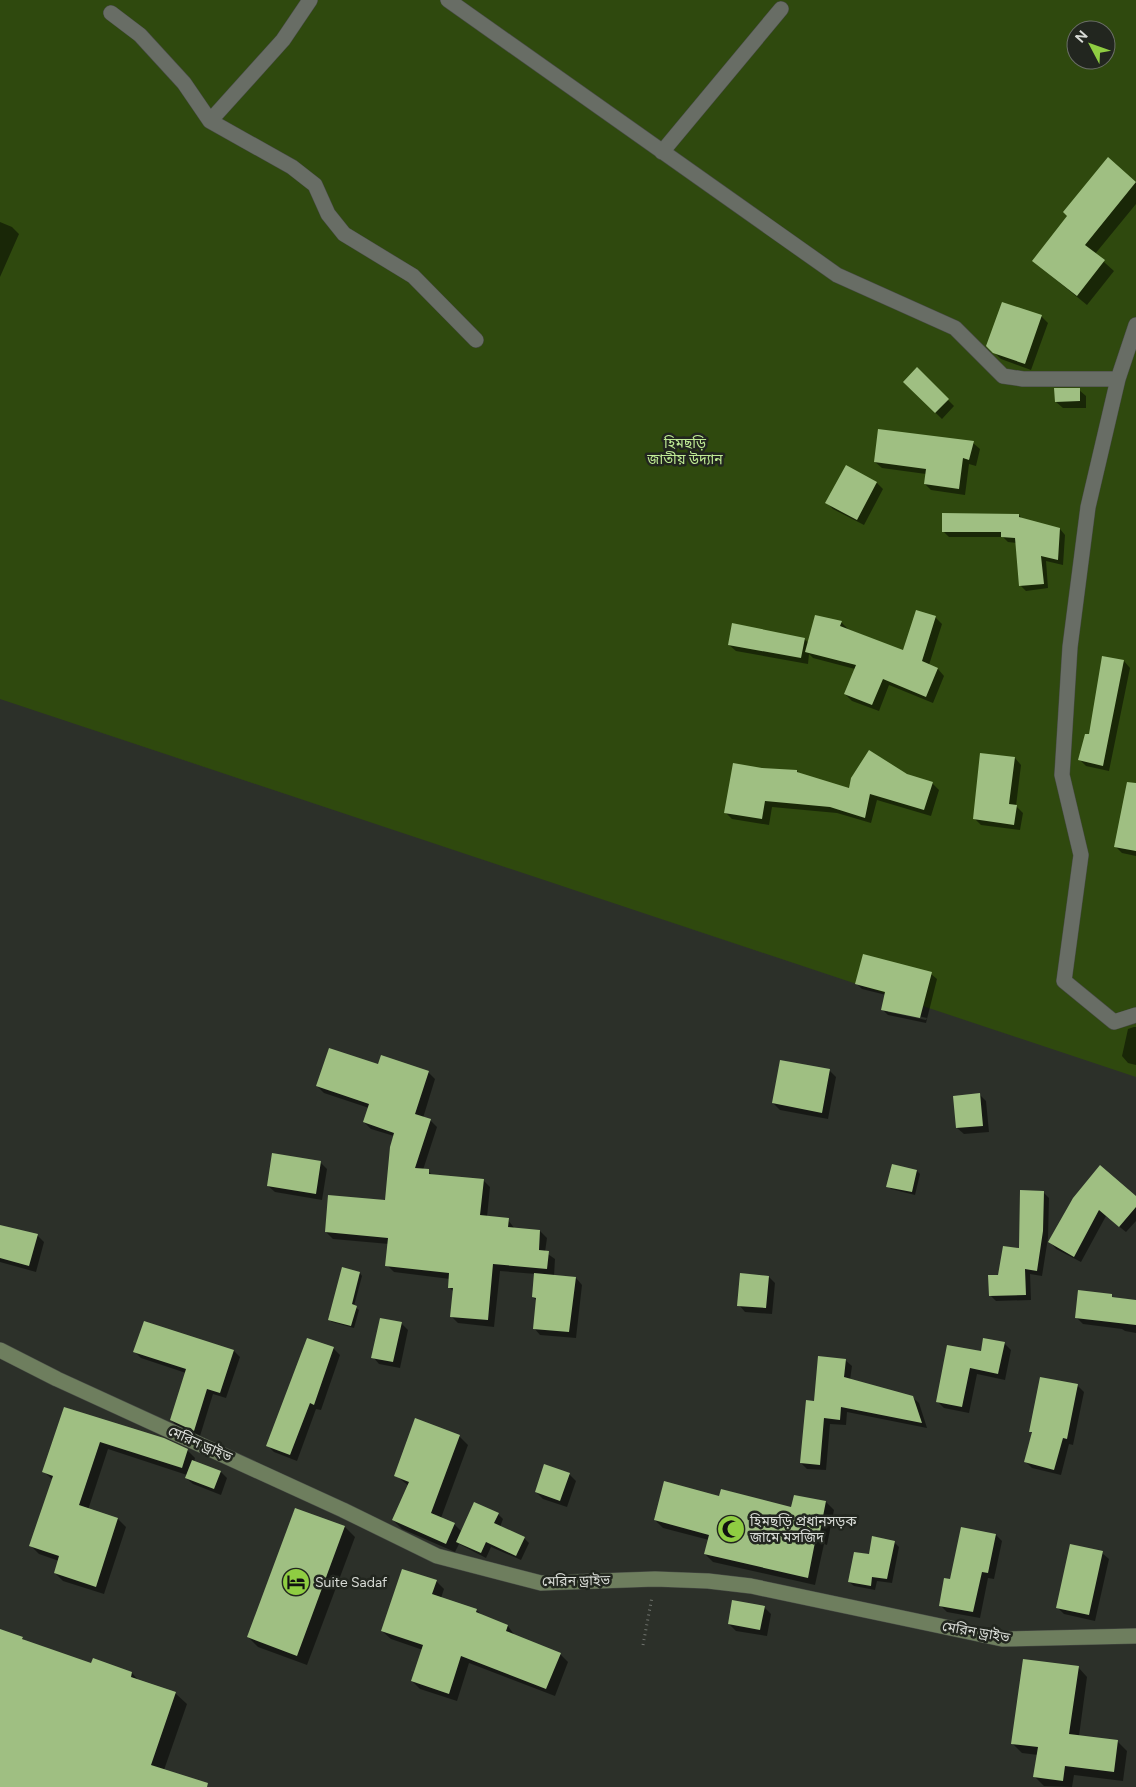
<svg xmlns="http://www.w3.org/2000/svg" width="1136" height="1787" font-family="Figtree,'Noto Sans Bengali',sans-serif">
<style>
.green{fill:#2f490e;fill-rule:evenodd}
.shadow{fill:#0007;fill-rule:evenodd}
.building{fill:#9fbf82}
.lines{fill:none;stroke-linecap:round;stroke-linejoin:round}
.street-casing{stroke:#474b45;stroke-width:16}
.secondary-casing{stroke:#474b45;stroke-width:16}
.path{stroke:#6f736d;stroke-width:3;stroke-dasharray:1 4;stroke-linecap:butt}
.street{stroke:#686d65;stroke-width:15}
.secondary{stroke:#6e7e5e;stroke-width:15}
.labels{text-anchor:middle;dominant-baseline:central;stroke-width:5;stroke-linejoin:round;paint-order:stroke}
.park-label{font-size:14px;fill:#bfeb95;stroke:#22261f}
.street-label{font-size:14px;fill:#d8dbd6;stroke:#22261f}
.poi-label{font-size:14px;fill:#d8dbd6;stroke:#22261f;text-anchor:start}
</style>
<rect width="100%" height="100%" fill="#2c3029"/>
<!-- green -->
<path class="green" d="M0 0H1136V1077L0 699ZM1076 30H1106V60H1076Z"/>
<!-- shadow -->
<path class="shadow" d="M1108 159 1136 182V204L1095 254 1114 271 1087 305 1033 261 1069 216Z
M0 222 12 227 19 234 0 277Z
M1041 316 1048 323 1031 370 1001 359 988 346Z
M917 369 954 406 942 419 904 382Z
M1079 390 1086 396V408H1063L1056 402Z
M973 443 980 449 976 466 969 464 965 495 931 490 925 484 926 474 882 468 875 462Z
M877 483 883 489 864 525 833 509 827 503Z
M1019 515 1023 520 1060 529 1065 535 1063 565 1046 561 1048 588 1026 591 1020 585 1017 543 1008 542 1003 537H949L943 531Z
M935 617 942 624 929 665 938 669 944 676 933 703 889 685 879 711 852 701 845 694 855 669 813 658 809 654 808 664 736 651 729 645 804 639 809 643 841 622 848 629 904 652Z
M1124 661 1130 668 1109 771 1086 766 1080 760Z
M981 755 1015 758 1021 765 1016 806 1023 813 1020 830 981 825 974 818Z
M762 770 797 771 800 774 850 789 907 776 932 783 939 790 931 816 877 800 871 823 837 813 772 807 769 825 732 819 725 812Z
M1136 790V856L1122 853 1116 847Z
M931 974 937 979 926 1023 888 1015 883 1010 886 995 862 989 856 983ZM888 1010 927 1018 926 1020 888 1012Z
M1134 1027H1136V1065L1128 1063 1122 1056 1128 1029Z
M379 1066 428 1072 435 1079 423 1118 430 1120 437 1127 423 1170 428 1171 433 1176 483 1180 490 1187 487 1217 508 1220 515 1229 540 1231 547 1238 545 1252 555 1259 554 1276 576 1278 582 1285 576 1338 540 1335 534 1328 537 1301 533 1297 536 1274 500 1271 494 1327 458 1323 451 1316 454 1292 449 1287 450 1279 394 1272 387 1265 389 1244 333 1239 326 1232 386 1201 394 1136 371 1129 364 1122 369 1108 324 1093 317 1086Z
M830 1071 836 1077 828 1119 780 1110 773 1103Z
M979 1094 986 1101 989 1132 964 1134 957 1128Z
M320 1162 327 1169 322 1200 275 1192 268 1186Z
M917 1171 920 1174 915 1195 891 1189 888 1186Z
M1043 1192 1049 1198 1048 1238 1042 1276 1030 1274 1031 1300 996 1301 990 1295 1000 1276 1020 1249Z
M1074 1198H1136V1221L1126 1232 1106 1216 1081 1262 1056 1249 1050 1242Z
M0 1226 38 1236 44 1242 36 1272 0 1262Z
M360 1273 362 1276 354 1306 359 1310 354 1328 332 1322 329 1319Z
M769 1277 775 1283 772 1314 745 1312 739 1305Z
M1079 1291 1136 1301V1333L1125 1331 1122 1329 1083 1324 1076 1317Z
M401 1323 408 1330 400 1368 379 1364 373 1357Z
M308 1339 334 1349 340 1355 321 1410 316 1409 297 1461 274 1452 268 1446Z
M1004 1343 1011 1350 1005 1380 977 1374 969 1413 944 1408 937 1401 982 1352Z
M234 1351 240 1357 226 1398 213 1394 200 1436 177 1426 171 1420 186 1373 141 1358 135 1352Z
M845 1360 852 1366 850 1380 912 1397 919 1403 927 1428 847 1412 846 1425 830 1424 826 1470 807 1469 801 1463 815 1402Z
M1078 1386 1084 1392 1073 1445 1069 1444 1061 1475 1032 1468 1026 1462 1033 1434 1030 1431Z
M65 1408 187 1450 195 1458 194 1462 221 1472 227 1478 221 1495 193 1484 186 1478 187 1475 108 1449 88 1510 118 1519 126 1527 104 1594 63 1581 55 1573 59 1561 39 1554 31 1546 53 1480 43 1471Z
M459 1436 468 1445 441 1518 454 1524 462 1532 498 1514 503 1519 500 1527 524 1538 529 1543 521 1560 491 1547 486 1558 459 1544 455 1552 402 1529 393 1520 409 1486 395 1475Z
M569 1474 576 1481 567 1507 543 1499 536 1492Z
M795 1496 826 1502 834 1510 827 1545 824 1544 815 1585 713 1562 705 1554 709 1540 663 1528 655 1520 720 1497 792 1509Z
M295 1509 345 1527 355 1537 307 1665 258 1647 248 1637Z
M996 1535 1002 1541 994 1579 988 1578 980 1618 947 1612 940 1605 951 1581Z
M894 1542 899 1547 892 1583 877 1581 875 1590 854 1586 849 1582 870 1556Z
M1102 1553 1109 1559 1095 1621 1064 1614 1057 1607Z
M436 1581 444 1589 441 1598 476 1610 482 1615 508 1626 515 1636 560 1654 568 1662 555 1696 469 1663 457 1701 420 1689 412 1681 423 1650 391 1639 382 1631Z
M764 1607 771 1614 767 1636 736 1631 729 1624Z
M0 1630 22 1638 26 1642 92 1665 132 1673 139 1681 175 1693 187 1704 164 1770 203 1787H0Z
M1078 1667 1087 1677 1079 1736 1118 1742 1127 1751 1123 1781 1074 1775 1072 1787 1044 1786 1035 1777 1038 1755 1022 1753 1012 1743Z"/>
<!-- building -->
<path class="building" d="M1108 157 1136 182 1085 245 1105 260 1077 296 1032 261 1067 216 1063 212Z
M1002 302 1042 315 1025 364 993 353 986 346Z
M917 367 949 399 935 413 903 382Z
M1054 388H1080V401L1055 402Z
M878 429 974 441 969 460 963 458 959 489 924 484 926 469 874 462Z
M846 465 877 482 857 520 825 503Z
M942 513 1019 514V517L1060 528 1058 560 1041 556 1044 584 1019 586 1015 538 1001 537V532H942Z
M916 610 936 616 922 661 938 668 926 697 883 679 872 705 844 694 856 665 805 652 815 615 842 621 840 626 903 650Z
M732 623 805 638 801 658 728 645Z
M1102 656 1124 660 1103 766 1078 760 1085 734H1089Z
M869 750 907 774 933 782 924 810 870 794 865 818 830 807 765 801 762 819 724 813 733 763 762 768 797 770V772L849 788 851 778Z
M980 753 1015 757 1009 804 1017 805 1014 825 973 819Z
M1127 782 1136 783V851L1114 847Z
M863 954 932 972 920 1018 881 1010 885 992 855 984Z
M329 1048 378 1064 381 1055 429 1071 415 1114 431 1119 415 1168 429 1169V1174L484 1179 480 1215 509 1218 508 1227 540 1230 539 1250 549 1251 547 1269 493 1264 488 1320 450 1317 453 1288H448L449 1273 385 1266 388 1238 325 1232 328 1195 385 1200 390 1147 394 1133 363 1122 369 1104 316 1086Z
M780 1060 830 1069 822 1113 772 1103Z
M980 1093 983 1126 956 1128 953 1096Z
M272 1153 321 1161 316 1194 267 1186Z
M892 1164 917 1170 912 1192 886 1187Z
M1100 1165 1136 1196V1207L1119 1227 1099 1210 1074 1257 1048 1242 1073 1198Z
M1020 1190 1044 1191 1043 1231 1037 1271 1025 1269 1026 1295 989 1296 988 1275H998L1003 1246 1019 1248Z
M0 1225 38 1234 29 1266 0 1258Z
M342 1267 360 1272 352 1304 357 1306 351 1326 328 1320Z
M534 1273 576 1277 569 1332 533 1329 536 1298 532 1297Z
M740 1273 769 1276 766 1308 737 1306Z
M1078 1290 1112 1294V1297L1136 1300V1325L1075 1318Z
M380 1318 402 1322 393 1362 371 1358Z
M144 1321 234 1350 220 1393 207 1389 194 1431 170 1420 186 1369 133 1352Z
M307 1338 334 1347 314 1405 310 1403 290 1455 266 1446Z
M983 1338 1005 1342 998 1374 970 1368 962 1407 936 1402 947 1345 981 1351Z
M818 1356 846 1359 844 1377 913 1396 922 1423 841 1407 840 1420 824 1418 820 1465 800 1463 806 1400 814 1401Z
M1040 1377 1078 1384 1067 1439 1063 1438 1054 1470 1024 1462 1032 1432H1029Z
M64 1407 164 1438 188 1449 182 1468 100 1442 79 1505 118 1518 96 1587 54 1573 59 1556 29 1546 53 1476 42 1472Z
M415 1418 460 1435 431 1513 455 1523 446 1544 392 1520 409 1482 394 1476Z
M192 1460 221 1471 214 1489 185 1478Z
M544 1464 570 1473 560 1501 535 1492Z
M664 1481 719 1496 721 1489 791 1507 794 1495 826 1501 819 1537H816L808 1578 704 1554 709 1535 654 1520Z
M474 1502 499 1513 494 1523 525 1537 516 1556 486 1542 481 1553 456 1542Z
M295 1508 345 1526 297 1656 247 1637Z
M961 1527 996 1534 988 1573 982 1572 973 1612 939 1606 944 1578 950 1579Z
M872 1536 895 1541 887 1579 872 1577 871 1586 848 1582 854 1552 869 1554Z
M1070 1544 1103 1551 1089 1615 1056 1608Z
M402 1569 437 1580 432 1594 477 1609 476 1612 508 1625 506 1631 561 1653 546 1689 461 1656 449 1694 411 1681 423 1645 381 1631Z
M732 1600 765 1606 760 1630 728 1624Z
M0 1629 23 1637 22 1639 91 1663 93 1658 132 1672 131 1677 176 1692 151 1765 208 1783 207 1787H0Z
M1023 1659 1079 1666 1069 1734 1118 1740 1114 1772 1065 1766 1063 1781 1033 1777 1038 1747 1011 1744Z"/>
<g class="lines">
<!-- street casing -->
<g class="street-casing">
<path id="street" d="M448 0 837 275 955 328 1003 376 1023 379H1118
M111 13 140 35 184 83 210 121 292 167 315 185 328 214 344 234 413 276 476 340
M210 121 283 40 310 0
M662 152 781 9
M1136 325 1118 379 1088 507 1070 647 1062 775 1081 855 1064 981 1114 1022 1136 1015"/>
</g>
<!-- secondary casing -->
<g class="secondary-casing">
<path id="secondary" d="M0 1350 57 1379 343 1510 437 1556 541 1583 655 1579 708 1581 751 1586 1002 1639 1136 1636"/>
</g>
<!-- path -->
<path class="path" d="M643 1645 652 1597"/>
<!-- street -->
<use href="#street" class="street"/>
<!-- secondary -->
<use href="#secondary" class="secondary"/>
</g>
<!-- icons -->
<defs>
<g id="mosque-disc" transform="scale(1.4375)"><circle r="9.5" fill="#8fcd42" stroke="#22261f"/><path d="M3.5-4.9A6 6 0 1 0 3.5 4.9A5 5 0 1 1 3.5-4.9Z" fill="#111"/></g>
<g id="hotel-disc" transform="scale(1.4375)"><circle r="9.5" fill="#8fcd42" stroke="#22261f"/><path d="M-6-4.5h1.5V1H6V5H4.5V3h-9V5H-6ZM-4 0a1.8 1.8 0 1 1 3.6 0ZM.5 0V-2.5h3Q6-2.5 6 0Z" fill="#111"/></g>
</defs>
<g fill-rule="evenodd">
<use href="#mosque-disc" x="731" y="1529"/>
<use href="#hotel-disc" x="296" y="1582"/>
</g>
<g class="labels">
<!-- park labels -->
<g class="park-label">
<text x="685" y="443">হিমছড়ি<tspan x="685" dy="16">জাতীয় উদ্যান</tspan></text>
</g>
<!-- street labels -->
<g class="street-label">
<text transform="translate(200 1444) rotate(24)">মেরিন ড্রাইভ</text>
<text transform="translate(576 1581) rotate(-1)">মেরিন ড্রাইভ</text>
<text transform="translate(976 1632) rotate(10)">মেরিন ড্রাইভ</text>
</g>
<!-- poi labels -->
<g class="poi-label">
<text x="750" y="1521">হিমছড়ি প্রধানসড়ক<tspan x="750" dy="16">জামে মসজিদ</tspan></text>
<text x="315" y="1582">Suite Sadaf</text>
</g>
</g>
<!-- north arrow -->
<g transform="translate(1091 45) rotate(311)"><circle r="24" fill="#22261f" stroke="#6b6e68"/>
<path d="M0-4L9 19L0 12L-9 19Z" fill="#8fcd42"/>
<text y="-8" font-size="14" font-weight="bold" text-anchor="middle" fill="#d8dbd6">N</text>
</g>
</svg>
